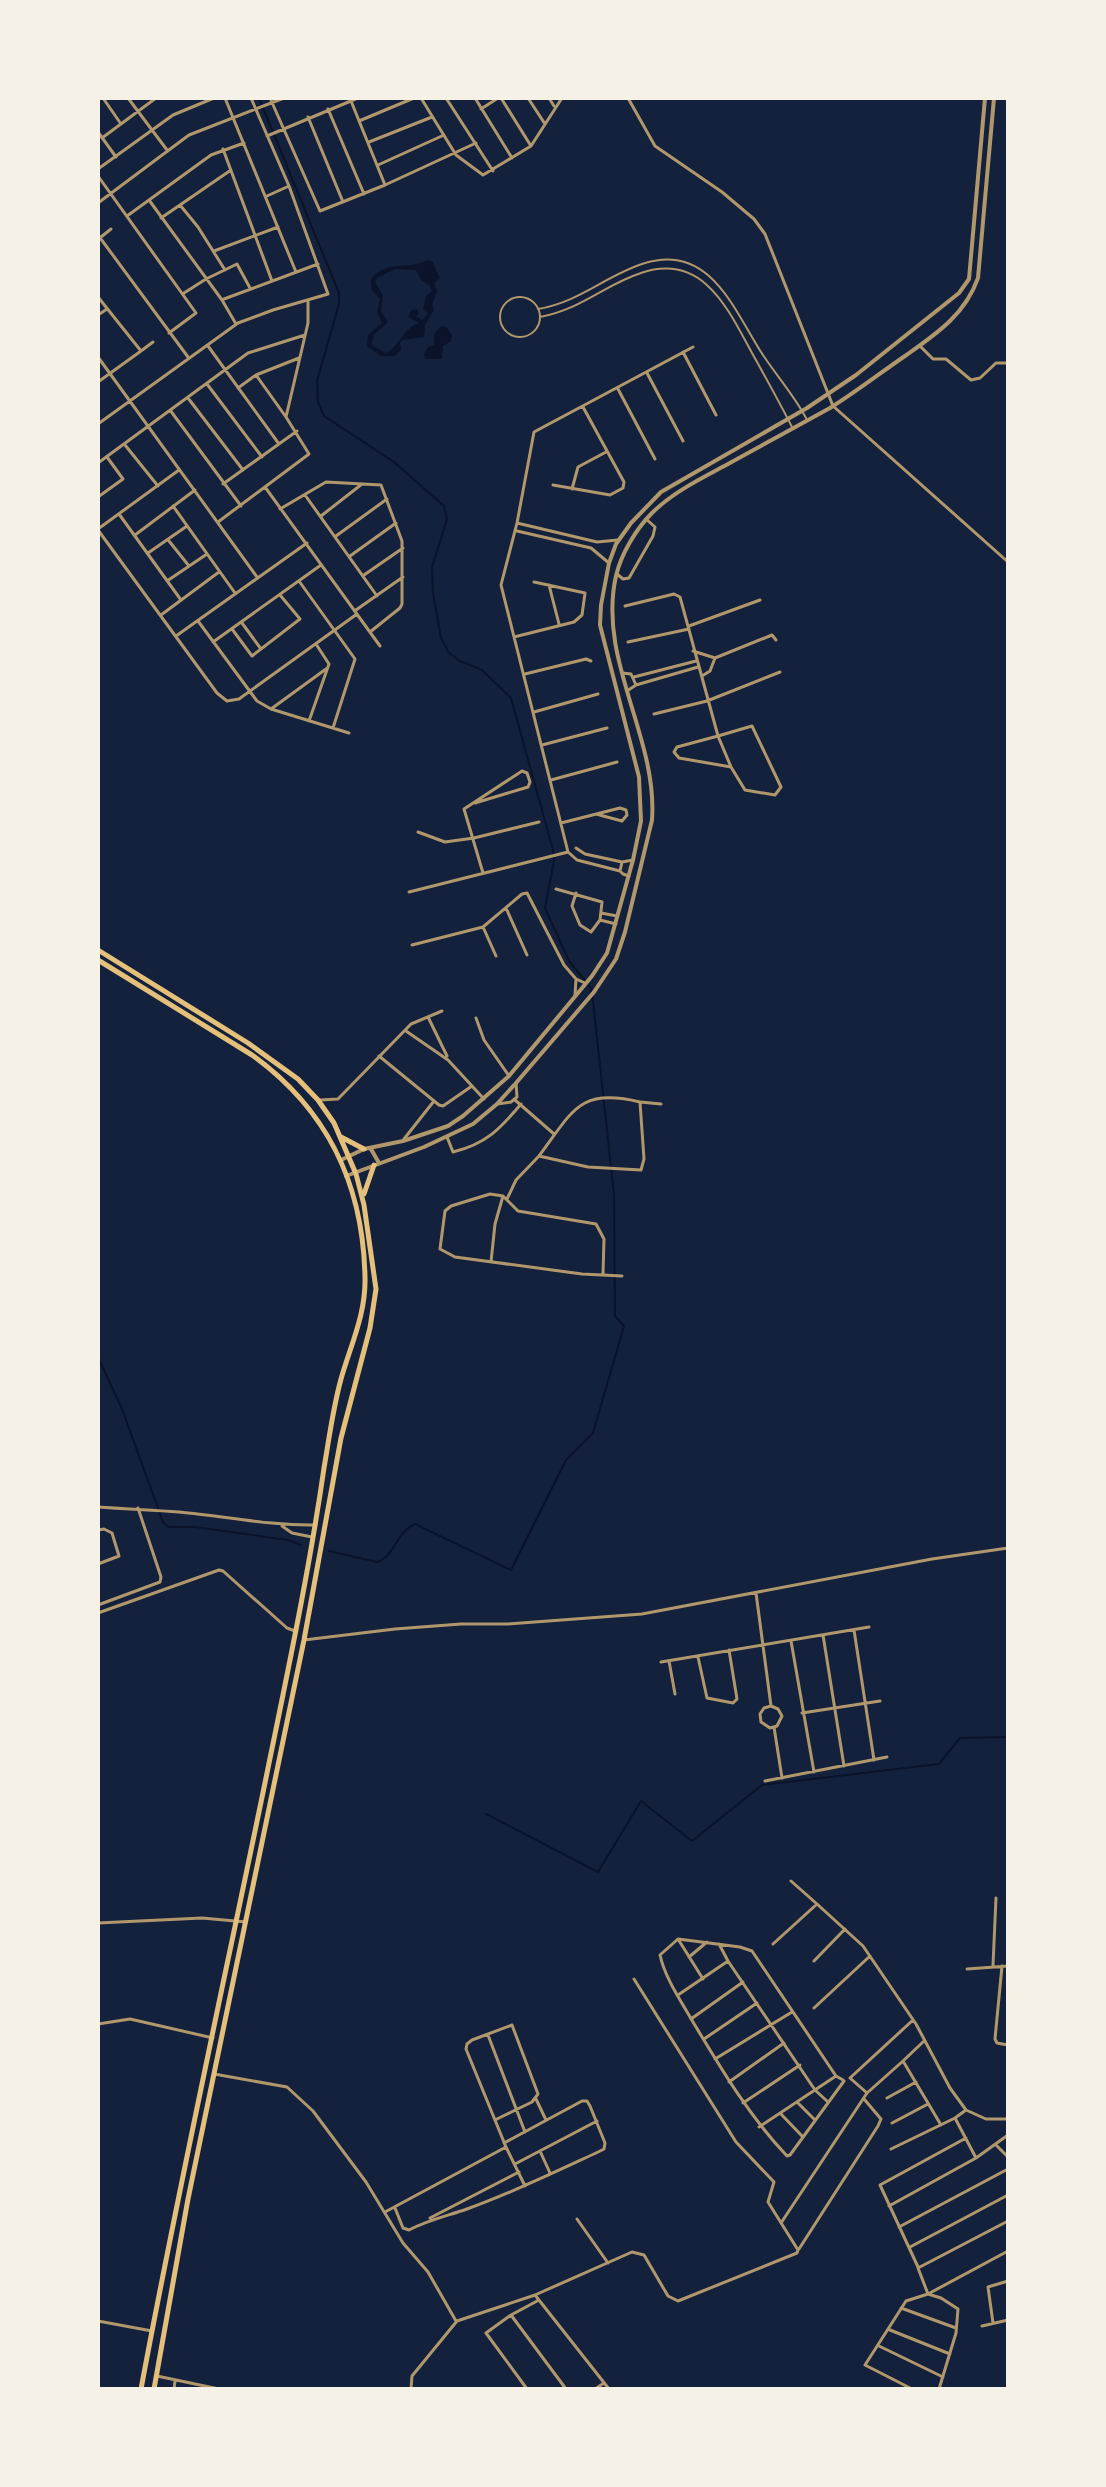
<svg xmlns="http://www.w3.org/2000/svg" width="1106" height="2487" font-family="Poppins,sans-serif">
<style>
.water{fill:#0b132b;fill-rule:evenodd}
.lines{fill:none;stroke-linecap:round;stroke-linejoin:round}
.stream{stroke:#0b132b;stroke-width:2}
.service{stroke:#b1986c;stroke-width:2}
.minor{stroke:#b1986c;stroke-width:3}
.tertiary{stroke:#b1986c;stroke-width:4}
.trunk{stroke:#e5c07b;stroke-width:5}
</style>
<rect width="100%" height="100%" fill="#14213d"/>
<!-- water -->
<path class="water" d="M427 260 432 261 440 278 434 283 437 291 432 305 434 310 425 325 424 337 402 340 400 343 401 350 395 356H381L367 346 368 335 382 323 377 312 380 299 371 289V279C387 259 409 271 427 260ZM395 269 416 270 421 280 430 286 432 291 426 296 423 310 428 313 422 320 416 316 419 314 417 309 411 310 408 317 419 323C403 328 400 346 386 353L371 345 374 335 388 322 381 311 383 296 375 282 377 278Z
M441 326 447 327 452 336 451 341 443 346 442 359H425L424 354 428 347 434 345V334Z"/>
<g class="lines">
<!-- stream -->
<path class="stream" d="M259 98 339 293V304L317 381 318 402 324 416 394 462 444 506 447 519 432 567 433 593 441 638 449 653 460 661 482 670 511 698 553 850 554 861 545 908 569 961 590 987 593 1001 614 1195 615 1316 624 1326 593 1433 566 1460 511 1570 415 1524C397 1531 394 1557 377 1562L329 1551
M98 1357 122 1409 163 1522 169 1527H195L288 1540 301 1545
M486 1814 598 1872 641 1801 692 1841 762 1785 939 1764 960 1738 1008 1737"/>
<!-- service -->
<path class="service" d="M500 317a20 20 0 1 1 40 0a20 20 0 1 1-40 0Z
M538 309C580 302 606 275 645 263 710 243 734 310 761 352 775 374 794 395 806 418
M540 317C582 309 604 285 641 273 703 252 728 309 752 353 766 378 780 403 793 429"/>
<!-- minor -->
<path class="minor" d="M103 98 121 124
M128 98 167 150
M225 98 296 272
M270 98 320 211 385 185 476 143
M421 98 456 155 483 175 531 146 562 98
M446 98 493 171
M475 98 512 158
M501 98 531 146
M528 98 545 124
M549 98 554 106
M628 98 655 146 722 192 754 219 765 234 833 406 1008 562
M351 101 385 185
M328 109 364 194
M481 109 498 98
M308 117 343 202
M359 121 414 98
M98 132 116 157
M267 136 358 98
M102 138 156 98
M369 142 432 117
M223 149 272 281
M378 165 444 135
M98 169 173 115 214 98
M98 176 196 313 169 333
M267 196 289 186
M149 200 222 300 236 324
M98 203 189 135 284 98
M180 205 198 227 225 270
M127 216 211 155 244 143
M161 218 231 170
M98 235 188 357
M101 237 111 229
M214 251 278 227
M184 293 206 279 237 264 250 288
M98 297 141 351 98 382
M224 299 318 264
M98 315 107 309
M208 346 279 444
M920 346 933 359H946L971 380 980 378 996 363H1008
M141 351 153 342
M683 352 716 415
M98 357 257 577
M647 373 683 441
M256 375 286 417
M207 384 262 457
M238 388 256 375 299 358
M618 389 655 459
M188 398 243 470
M170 410 241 506
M98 424 238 323 273 310 328 294 289 186 251 98
M125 445 158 486
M98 463 248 353 305 335
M223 484 297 431
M553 485 610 495 623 488 624 482 583 407
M265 487 380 646
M572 489 578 467 606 452
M305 495 377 596
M98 497 123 479 107 457
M173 506 235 593
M280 509 326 482 381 485 402 541V604L400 608 370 632
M119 514 181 600
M321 516 362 484
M218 522 309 454 286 417 308 323V301
M517 523 597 542 618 540
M98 529 179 470
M98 530 217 693 227 701 239 699 357 614
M517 531 591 548 609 563
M135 535 195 490
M336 536 387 499
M169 541 189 566
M148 553 187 526
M350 556 396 523
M617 574 623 579 629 578 653 536 655 527 646 519
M364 575 403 548
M167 581 207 554
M299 581 355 659 333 728
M549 585 559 624
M625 606 674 594 680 597 718 736 752 726 781 787 775 795 745 790 731 767 679 758 674 752 677 747 718 736 731 767
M356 610 403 577
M161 615 219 572
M198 621 257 701 271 709 349 733
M242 623 261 649
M689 626 760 600
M232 629 252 656 300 619 280 595
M176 636 307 543
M514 637 574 622 582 615 585 593 534 582
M213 642 321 565
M628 642 689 629
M693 651 715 658
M622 673 631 674 636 685 627 691
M525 674 586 659 591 661
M702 676 710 671 715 658 772 635 776 640
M634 677 696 661
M636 685 698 667
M271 709 326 669
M534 712 598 694
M654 714 707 701 780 672
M309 721 329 664 316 644
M542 745 607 728
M551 780 617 762
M475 803 528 787 530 782 527 773 522 771 464 809 483 873
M561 823 620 808 626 810 627 815 622 821 596 814
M418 832 445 842 474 838 539 822
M576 848 585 854 622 862
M620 871 577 860 568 852 501 585 517 523 534 432 693 347
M629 876 623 874 620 871 622 862 633 860
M556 889 602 902 600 920 591 932 580 925 572 906 576 893
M409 892 568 852
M506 908 527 955
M601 913 617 916
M600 920 616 924
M483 927 496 956
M412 945 483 927 522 894 527 893 564 965 576 979
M575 995 576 979 585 983
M428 1017 447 1056
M476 1018 484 1040 509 1076
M406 1031 448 1060 484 1099
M379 1056 439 1105 443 1106 472 1086
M320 1100 338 1099 411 1024 442 1011
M515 1100 554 1134
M497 1104 511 1102 517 1097 516 1083
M447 1137 453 1152C486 1144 500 1129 521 1104
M404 1139 434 1101
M539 1156C573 1111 579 1087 640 1102
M507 1199 516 1180 539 1156 588 1167 641 1170 644 1159 640 1102 661 1104
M491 1262 495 1224 503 1196
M603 1274 604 1239 596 1224 518 1211 503 1196 490 1194 451 1206 445 1211 440 1249 455 1257 582 1274 622 1276
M98 1507C125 1509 152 1510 179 1512 225 1516 270 1526 316 1525
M282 1526 292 1533 312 1537
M98 1530 104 1529 112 1533 119 1556 98 1564
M756 1593 771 1706 778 1709 782 1716 777 1726 770 1728 761 1722 760 1714 764 1708 771 1706
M98 1605 160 1582 161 1577 138 1508
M98 1613 219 1570 223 1571 287 1628 295 1631
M854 1630 874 1760
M823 1635 844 1766
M304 1640 395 1629 461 1624H507L642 1614 932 1559 1008 1548
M791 1641 814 1772
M698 1657 707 1698 733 1703 737 1699 729 1650
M669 1661 675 1694
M661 1662 869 1627
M802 1713 880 1701
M774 1727 782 1778
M765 1781 887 1757
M791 1881 817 1904
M98 1923 202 1918 246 1922
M678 1939 703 1979
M719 1944 728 1961 815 2090 828 2102
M773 1944 817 1904 863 1946 916 2024 950 2088 966 2110 986 2119H1008
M689 1957 707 1942
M814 1961 845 1929
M993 1965 996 1898
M1002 1966 995 2039 997 2043 1008 2045
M967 1969 1008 1966
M678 1995 728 1961
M814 2008 870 1956
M691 2019 743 1982
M98 2024 130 2019 213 2038
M488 2035 525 2132
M704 2039 757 2003
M924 2041 903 2061 941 2125
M715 2059 792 2012
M903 2061 867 2093 850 2078 913 2020
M214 2074 287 2087 313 2111 366 2182 403 2243 428 2272 456 2321
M836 2076 752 1951 740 1947 678 1939 660 1955C665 1978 681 2001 693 2022 722 2070 749 2116 787 2156L790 2155 844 2081
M729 2082 784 2043
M887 2098 916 2082
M536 2099 546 2120
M797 2102 814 2119
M743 2103 800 2065
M966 2110 955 2118 976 2158
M780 2113 802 2136
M892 2123 928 2104
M759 2127 836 2076 843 2080
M997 2146 1008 2157
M506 2147 525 2186
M891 2149 955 2118
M540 2151 550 2173
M515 2164 597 2121
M889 2206 976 2158 1008 2135
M395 2208 403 2228 409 2230C428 2220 447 2216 467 2209 512 2193 555 2172 598 2152L604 2149 605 2143 590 2106 587 2101H582L504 2143
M385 2212 506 2147 466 2049 467 2044 472 2040 512 2025 538 2094 532 2102 495 2120
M430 2218 519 2172
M577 2219 608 2263
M781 2223 867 2093
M899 2227 1008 2169
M910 2247 1008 2195
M799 2249 878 2126 881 2119 864 2099
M918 2267 880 2185 966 2138
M535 2295 609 2389
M901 2308 956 2328
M511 2315 566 2389
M98 2321 152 2331
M993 2323 988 2287 1008 2281
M982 2326 1008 2320
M890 2330 950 2354
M879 2346 943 2377
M157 2376 219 2389
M174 2389 175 2381
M411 2389 412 2376 457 2321 535 2295 632 2252 644 2255 668 2296 678 2301 797 2253 798 2250 768 2202 774 2182 736 2142 634 1979
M527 2389 486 2333 511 2315 539 2300
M595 2389 604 2383
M912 2389 865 2365 906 2301 928 2294 1008 2251
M939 2389 956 2333 958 2309 941 2298 928 2294 918 2268 1008 2221"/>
<!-- tertiary -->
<path class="tertiary" d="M371 1149 379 1163
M341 1160 364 1149 403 1141 448 1126 463 1116 509 1076 592 976 607 953 633 860 641 821 639 777 600 625 601 605 609 563 616 544 631 523 661 492 807 408 856 375 959 293 969 279 985 98
M346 1176 424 1147 473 1124 497 1104 516 1083 594 992 616 959 625 932 652 820C658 737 597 660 616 576 621 554 636 529 652 513 673 492 702 478 728 464 762 445 796 427 830 408 856 392 880 373 905 356 936 334 965 315 978 278L994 98"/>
<!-- trunk -->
<path class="trunk" d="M98 950 248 1043 298 1079 318 1100 334 1123 356 1174 364 1205 376 1289 370 1328 341 1438 304 1640 188 2199 154 2389
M98 960 252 1055C328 1110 363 1184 365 1277 366 1314 351 1344 341 1379 333 1408 329 1439 324 1468 309 1572 287 1675 266 1778 224 1982 179 2185 141 2389
M341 1137 364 1149
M364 1194 374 1165"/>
</g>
<!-- border -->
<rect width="1106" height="2487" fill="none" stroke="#f6f1e7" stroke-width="200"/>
</svg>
